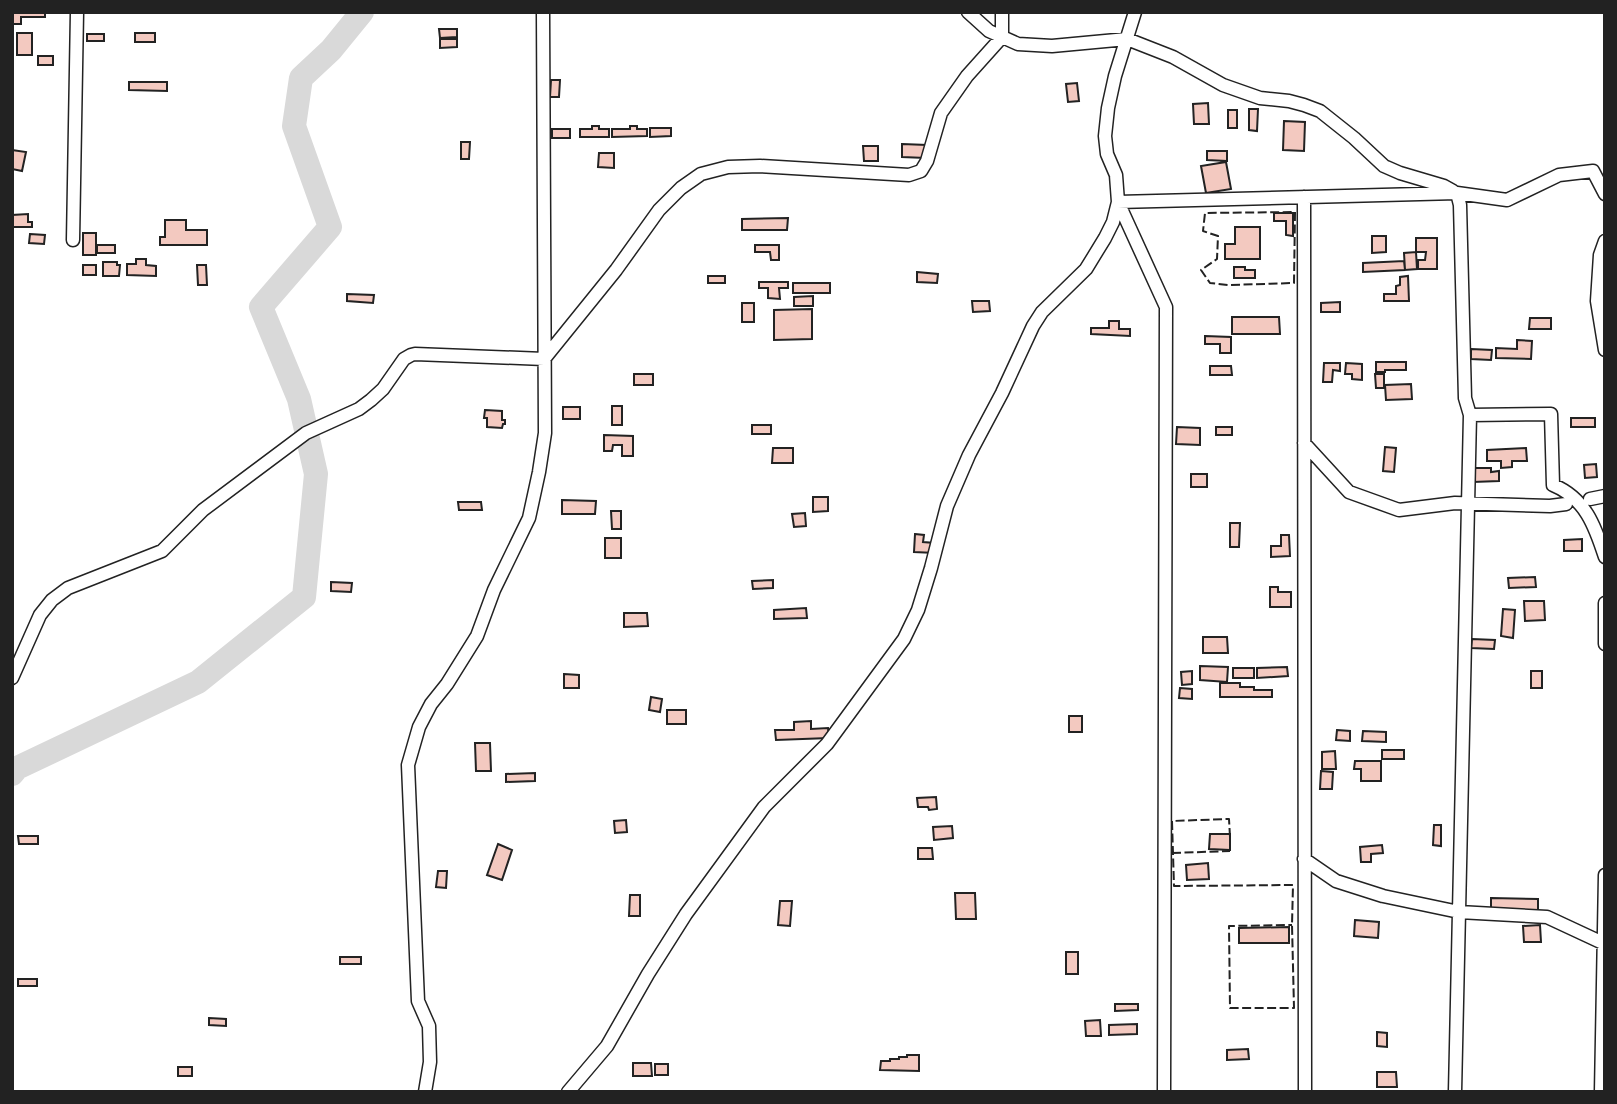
<svg xmlns="http://www.w3.org/2000/svg" width="1617" height="1104" font-family="'Alegreya Sans',sans-serif">
<style>
.lines{fill:none;stroke-linecap:round;stroke-linejoin:round}
.river{stroke:#d9d9d9;stroke-width:24}
.building{fill:#f3c9c0;stroke:#222;stroke-width:2}
.street-casing{stroke:#222;stroke-width:15}
.street{stroke:#fff;stroke-width:12}
.fence{stroke:#222;stroke-width:2;stroke-dasharray:9 3.5;stroke-linecap:butt}
</style>
<rect width="100%" height="100%" fill="#fff"/>
<g class="lines">
<!-- river -->
<path class="river" d="M12 774 17 768 198 682 304 597 316 474 299 399 261 307 330 227 294 126 301 78 331 50 362 12"/>
</g>
<!-- building -->
<path class="building" d="M12 12H45V17H21V24H12Z
M439 29H457V37L440 38Z
M17 33H32V55H17Z
M135 33H155V42H135Z
M87 34H104V41H87Z
M440 39H457V47L440 48Z
M38 56H53V65H38Z
M551 80H560L559 97H550Z
M129 82H167V91L129 90Z
M1077 83 1079 101 1068 102 1066 84Z
M1208 103 1209 124H1194L1193 104Z
M1249 109H1258L1257 131 1249 130Z
M1228 110H1237V128H1228Z
M1284 121 1305 122 1304 151 1283 150Z
M592 126H599V129H609V137H580V129H592Z
M630 126H637V129H647V136L612 137V129H630Z
M650 128H671V136L650 137Z
M552 129H570V138H552Z
M461 142H470L469 159H461Z
M902 144 927 145 926 158 902 157Z
M863 146H878V161H864Z
M12 150 26 152 22 171 12 169Z
M1207 151H1227V161L1207 160Z
M599 153H614V168L598 167Z
M1226 162 1231 189 1206 193 1201 166Z
M1274 213H1293V236L1286 235V221H1274Z
M28 214V222H32V227H13L12 215Z
M788 218 787 230H742V219Z
M165 220H186V230H207V245H160V237H165Z
M1235 227H1260V259H1225V244H1235Z
M83 233H96V255H83Z
M30 234 45 235 44 244 29 243Z
M1372 236H1386V252L1372 253Z
M1416 238H1437V269H1418V260H1425L1426 252H1416Z
M97 245H115V253H97Z
M755 245H779V260H771L770 252H755Z
M1416 252 1417 269 1405 270 1404 253Z
M136 259H146V265L156 266V276L127 275V264H136Z
M1404 261 1405 270 1363 272V263Z
M103 262H117V265H120L119 276H103Z
M83 265H96V275H83Z
M197 265H206L207 285H198Z
M1234 267H1245V270H1255V278H1234Z
M917 272 938 274 937 283 917 282Z
M708 276H725V283H708Z
M1408 276 1409 301H1384V294H1396V286L1400 285V277Z
M759 282H788V288H779L780 299 768 298V288H759Z
M793 283H830V293H793Z
M347 294 374 295 373 303 347 301Z
M813 296V306H794V297Z
M972 301H989L990 311 973 312Z
M1340 302V312H1321V303Z
M742 303H754V322H742Z
M812 309V339L774 340V310Z
M1232 317H1279L1280 334H1232Z
M1530 318H1551V329H1529Z
M1109 321H1119V329H1130V336L1091 334V328H1109Z
M1205 336 1231 337V353H1220V344H1205Z
M1517 340 1532 341 1531 359 1496 358V348L1517 349Z
M1471 349 1492 350 1491 360 1471 359Z
M1376 362H1406V370H1385V372H1376Z
M1324 363H1340V371L1333 370 1332 382H1323Z
M1346 363 1362 364V380L1352 379V374H1345Z
M1210 366H1231L1232 375H1210Z
M634 374H653V385H634Z
M1375 374H1384V388H1376Z
M1411 384 1412 399 1386 400 1385 385Z
M612 406H622V425H612Z
M563 407H580V419H563Z
M485 410 502 411V420H505V424H503L502 428 487 427V418H484Z
M1571 418H1595V427H1571Z
M752 425H771V434H752Z
M1177 427 1200 428V445L1176 444Z
M1216 427H1232V435H1216Z
M604 435 633 436V456H622V445H613L612 451H604Z
M1385 447 1396 448 1394 472 1383 471Z
M773 448H793V463H772Z
M1526 448 1527 461H1512V467L1501 468V461H1487V450Z
M1596 464 1597 477 1585 478 1584 465Z
M1472 468H1491V472L1499 471V481L1473 482Z
M1191 474H1207V487H1191Z
M813 497H828V511L813 512Z
M562 500 596 501 595 514H562Z
M458 502H481L482 510H459Z
M611 511H621V529H612Z
M805 513 806 526 794 527 792 514Z
M1230 523H1240L1239 547H1230Z
M915 534 924 535 923 542 935 543V553L914 552Z
M1281 535H1289L1290 556 1271 557V546H1281Z
M605 538H621V558H605Z
M1582 539V551H1564V540Z
M1535 577 1536 587 1509 588 1508 578Z
M773 580V588L753 589 752 581Z
M331 582 352 583 351 592 331 591Z
M1270 587H1278V592H1291V607H1270Z
M1524 601H1544L1545 620 1525 621Z
M806 608 807 618 774 619V610Z
M1503 609 1515 610 1513 638 1501 636Z
M624 613H647L648 626 624 627Z
M1203 637H1227L1228 653H1203Z
M1472 639 1495 640 1494 649 1471 648Z
M1200 666 1228 667 1227 682 1200 680Z
M1287 667 1288 676 1257 678V668Z
M1233 668H1254V678H1233Z
M1192 671V684L1182 685 1181 672Z
M1531 671H1542V688H1531Z
M564 674 579 675V688H564Z
M1220 683H1240V687H1254V690H1272V697H1220Z
M1180 688 1192 689V699L1179 698Z
M651 697 662 699 660 712 649 710Z
M667 710H686V724H667Z
M1069 716H1082V732H1069Z
M811 721V729L828 728 829 738 776 740 775 730H794V722Z
M1337 730 1350 731V741L1336 740Z
M1363 731 1386 732V742L1362 741Z
M475 743H490L491 771H476Z
M1382 750H1404V759H1382Z
M1335 751 1336 769H1322V752Z
M1355 761H1381V781H1361V769H1354Z
M1321 771 1333 772 1332 789H1320Z
M535 773V781L506 782V774Z
M936 797 937 809 929 810 928 807H918L917 798Z
M626 820 627 832 615 833 614 821Z
M1434 825H1441V846L1433 845Z
M952 826 953 838 934 840 933 827Z
M1210 834H1230V850L1209 849Z
M18 836H38V844H19Z
M498 844 512 850 502 880 487 875Z
M1382 845 1383 853 1371 854V862H1361L1360 847Z
M918 848H932L933 859H918Z
M1208 863 1209 879 1187 880 1186 865Z
M438 871H447L446 888 436 887Z
M955 893H975L976 919H956Z
M630 895H640V916H629Z
M1491 898 1538 899V912L1491 911Z
M780 901H792L790 926 778 925Z
M1355 920 1379 922 1378 938 1354 936Z
M1540 925 1541 942H1524L1523 926Z
M1289 927V943H1239V928Z
M1066 952H1078V974H1066Z
M340 957H361V964H340Z
M18 979H37V986H18Z
M1115 1004H1138V1010L1115 1011Z
M209 1018 226 1019V1026L209 1025Z
M1100 1020 1101 1036H1086L1085 1021Z
M1137 1024V1034L1109 1035V1025Z
M1377 1032 1387 1033V1047L1377 1046Z
M1248 1049 1249 1059 1227 1060V1050Z
M907 1055H919V1071L880 1070 881 1061H890V1059H899V1057H907Z
M633 1063H651L652 1076H633Z
M655 1064H668V1075H655Z
M178 1067H192V1076H178Z
M1377 1072H1396L1397 1087H1377Z"/>
<g class="lines">
<!-- street casing -->
<g class="street-casing">
<path id="street" d="M968 12 989 31 1018 44 1052 46 1127 39 1173 57 1223 85 1260 98 1289 101 1304 105 1320 111 1354 138 1384 166 1400 173 1444 186 1453 191
M1304 197 1305 1092
M73 240 77 12
M1605 241 1600 255 1597 301 1605 350
M544 359 616 270 659 210 681 188 701 174 728 167 760 166 909 175 921 171 927 161 941 113 967 76 1002 37V12
M1470 415 1551 414 1553 485C1585 498 1595 526 1605 557
M1304 443 1349 492 1399 510 1455 503 1550 506 1566 504
M1590 499 1605 496
M1605 603V644
M12 678 40 615 52 600 68 588 162 551 203 510 306 433 359 409 371 400 383 389 404 359 411 355 415 354 544 359
M1304 859 1336 881 1383 896 1459 912 1547 917 1605 944
M425 1092 430 1062 429 1026 418 1001 408 765 419 727 431 704 447 684 477 636 494 590 529 518 539 472 545 433 543 12
M568 1092 607 1046 648 974 686 914 764 807 827 744 904 639 918 610 931 568 947 506 969 455 1002 393 1033 326 1042 312 1086 269 1105 238 1113 222 1118 202 1116 175 1107 154 1105 136 1108 108 1115 76 1135 12
M1164 1092 1166 307 1118 202 1457 193 1507 200 1559 175 1593 171 1605 194
M1455 1092 1470 415 1465 398 1460 205 1457 193
M1601 1092 1605 875"/>
</g>
<!-- street -->
<use href="#street" class="street"/>
<!-- fence -->
<path class="fence" d="M1295 212 1294 283 1228 285 1210 283 1201 270 1217 259 1218 236 1203 231 1205 213Z
M1230 837 1229 819 1172 821 1174 886 1293 885 1292 925 1294 1008H1230L1229 926 1292 925
M1172 853 1230 851"/>
</g>
<!-- border -->
<rect width="1617" height="1104" fill="none" stroke="#222222" stroke-width="28"/>
</svg>
